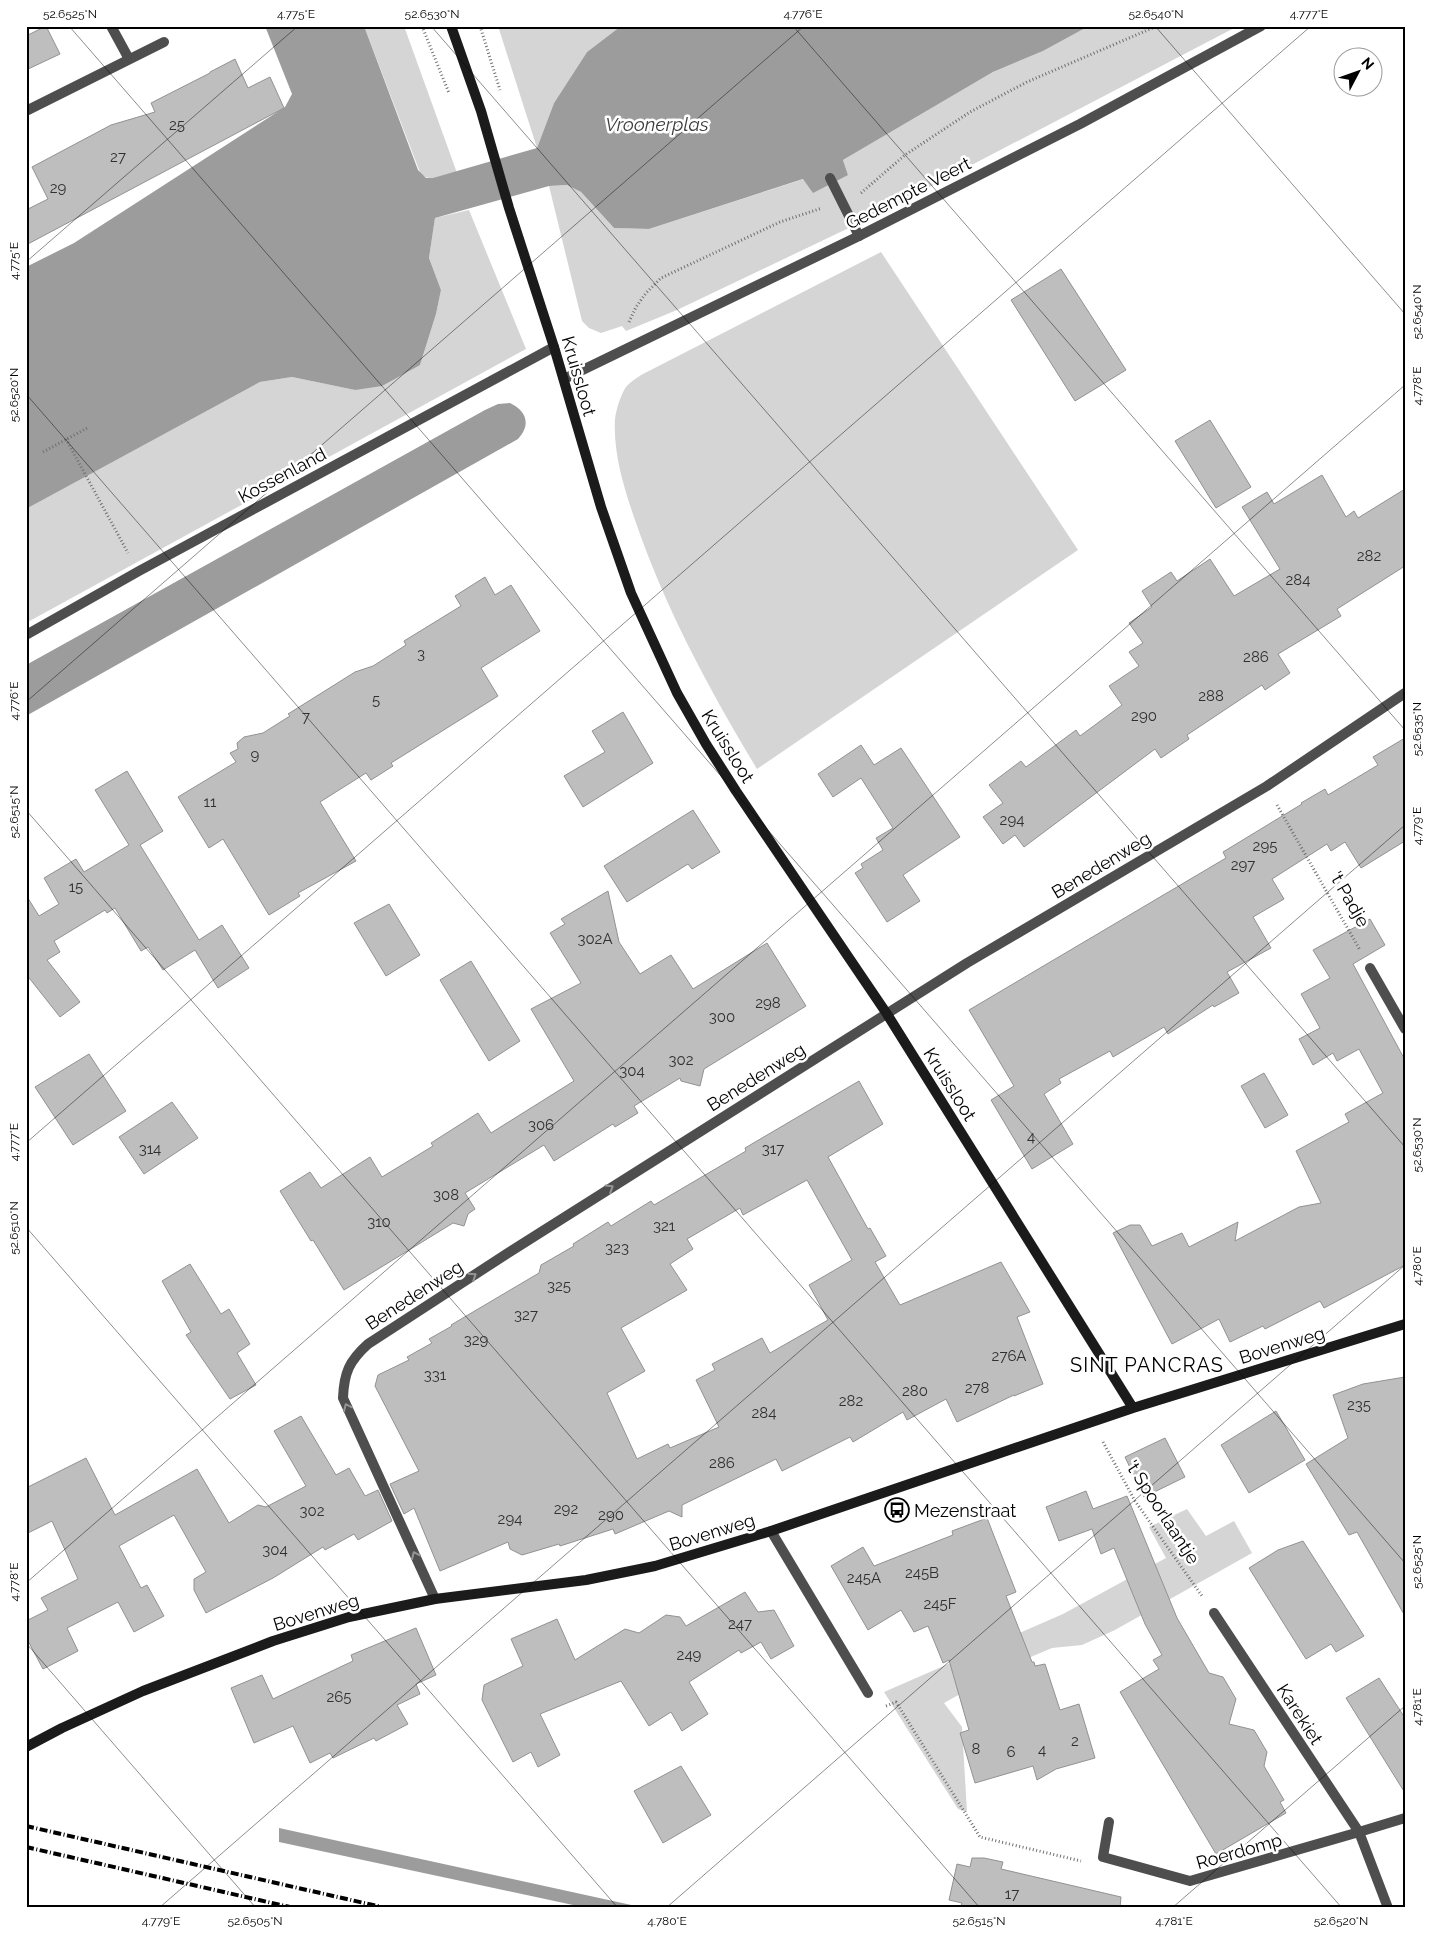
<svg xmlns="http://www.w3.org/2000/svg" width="1431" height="1934" font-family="Raleway,sans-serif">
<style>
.green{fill:#d5d5d5}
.water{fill:#9c9c9c}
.building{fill:#bebebe;stroke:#929292;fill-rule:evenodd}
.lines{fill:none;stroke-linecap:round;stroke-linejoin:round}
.path{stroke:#707070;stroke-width:3;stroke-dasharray:1 2.5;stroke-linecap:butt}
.lane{stroke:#4e4e4e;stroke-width:10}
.street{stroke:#4e4e4e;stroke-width:10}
.secondary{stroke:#1b1b1b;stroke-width:10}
.rail{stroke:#000;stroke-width:4;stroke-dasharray:8 2.5 1 2.5;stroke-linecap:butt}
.oneway{stroke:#959595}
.ticks{fill:none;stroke:#000;stroke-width:1;stroke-opacity:0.45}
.labels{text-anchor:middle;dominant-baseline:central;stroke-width:5;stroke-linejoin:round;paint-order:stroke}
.number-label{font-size:15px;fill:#303030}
.street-label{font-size:18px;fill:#000;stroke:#fff}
.poi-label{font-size:18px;fill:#000;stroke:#fff;text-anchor:start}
.water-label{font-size:19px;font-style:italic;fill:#3d3d3d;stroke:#fff}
.quarter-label{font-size:20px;letter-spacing:1px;fill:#000;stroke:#fff}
.neatline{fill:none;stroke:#000;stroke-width:2}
.ticks-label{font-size:12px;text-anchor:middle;fill:#000}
</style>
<rect width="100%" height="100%" fill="#fff"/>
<!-- green -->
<path class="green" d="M364 26H404L457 173C445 176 432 182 421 175Z
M498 26H621L587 52 554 103 537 148Z
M1089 26H1238L874 216 677 310 626 331 622 326 601 333 589 328 582 321 549 186 567 185 581 192 614 228 649 229 804 179 848 175 843 160 993 72 1043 51Z
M469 210 526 349 26 623V509L260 382 292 377 355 390 420 365 436 314 441 290 429 258 435 218Z
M881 252 1078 550 757 769C709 689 665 608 635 520 624 488 613 453 615 419 616 410 621 394 626 387 630 382 637 378 641 375Z
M1187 1509 1206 1536 1234 1521 1252 1553 1115 1630 1082 1645 1052 1648 1012 1665 944 1703 962 1727 967 1812 958 1809 884 1692 1063 1614 1166 1558 1149 1527Z"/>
<!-- water -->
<path class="water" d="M265 26H364L418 170 426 178H433L537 148 554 103 587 52 621 26H1089L1043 51 993 72 843 160 848 175 813 193 803 179 649 229 614 228 581 192 567 185 549 186 435 218 429 258 441 290 436 314 420 365 382 386 355 390 292 377 260 382 26 509V267L74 243 285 107 292 94Z
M510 403C527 411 531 425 518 439L26 716V665L485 410 498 404Z
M279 1828 645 1908H587L279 1842Z"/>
<!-- building -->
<path class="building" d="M46 26 60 54 26 70V36Z
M235 59 248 88 270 77 284 108 26 245V210L48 199 32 167 111 125 155 112 151 103 210 73V72Z
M1061 269 1126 370 1075 401 1011 300Z
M1210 420 1251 487 1216 508 1175 441Z
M1322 475 1346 517 1354 511 1358 518 1405 489V566L1337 609 1341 616 1278 654 1290 673 1265 690 1262 685 1187 735 1189 739 1161 758 1155 749 1024 847 1015 835 1003 844 983 817 1003 803 989 785 1021 761 1026 767 1076 730 1080 736 1122 705 1109 686 1139 666 1129 652 1143 643 1129 623 1152 607 1142 591 1171 572 1177 581 1210 559 1234 596 1280 569 1242 507 1267 492 1274 504Z
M485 577 495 595 511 585 540 631 481 668 498 696 391 763 393 766 371 780 366 773 320 802 356 861 298 893 300 896 269 915 223 839 209 848 178 797 236 762 230 753 238 749 237 743 244 737 263 733 290 716 288 714 355 672 373 666 406 645 404 641 461 606 455 596Z
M623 712 653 763 583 807 564 776 605 752 592 731Z
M1405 738V841L1361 868 1345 842 1331 851 1327 844 1272 879 1284 899 1253 917 1271 948 1227 972 1239 993 1214 1007 1213 1005 1168 1034 1164 1027 1113 1057 1110 1051 1059 1079 1061 1083 1044 1094 1073 1144 1032 1169 991 1100 1014 1086 969 1010 1226 858 1223 852 1302 804 1301 803 1325 789 1328 795 1378 765 1373 757Z
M861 745 874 765 901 748 960 837 903 875 920 901 887 922 855 873 863 868 861 864 883 850 876 838 893 828 861 778 833 797 818 774Z
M127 771 163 831 140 845 199 940 222 925 249 968 218 988 195 950 163 970 148 947 141 951 115 908 107 913 105 910 54 941 60 952 47 960 80 1002 60 1017 26 974V895L39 916 59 904 44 878 76 859 84 872 129 845 95 790Z
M693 810 720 852 692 869 688 864 627 902 604 866Z
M608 891 619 942 640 974 671 955 693 989 767 943 806 1006 704 1069 700 1086 681 1081 680 1078 634 1106 638 1113 615 1127 613 1124 554 1161 544 1145 465 1193 475 1209 468 1214 464 1226 453 1223 344 1290 313 1240 311 1241 280 1191 310 1172 321 1188 370 1157 382 1177 433 1146 431 1143 478 1113 491 1133 574 1081 531 1009 581 983 550 933 565 924 561 919Z
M389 904 420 955 386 976 354 923Z
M1370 919 1385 945 1353 964 1405 1060V1265L1324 1308 1320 1301 1265 1329 1263 1326 1230 1342 1219 1319 1172 1344 1113 1233 1130 1225H1140L1152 1246 1182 1233 1189 1247 1238 1222 1235 1241 1299 1207 1321 1203 1296 1151 1349 1122 1345 1114 1383 1093 1359 1049 1337 1061 1333 1053 1313 1065 1299 1039 1320 1028 1301 994 1330 978 1313 950Z
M471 961 520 1041 489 1061 440 980Z
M89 1054 126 1111 73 1145 35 1087Z
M1264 1073 1288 1115 1265 1128 1241 1086Z
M859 1081 883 1124 828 1157 868 1229 870 1228 886 1256 875 1262 900 1305 1001 1262 1030 1312 1017 1317 1043 1384 1014 1396V1395L957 1422 946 1399 907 1420 903 1412 853 1442 850 1437 782 1471 776 1459 682 1505V1517L669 1511 615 1534 613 1529 560 1546 559 1544 522 1555 510 1549 508 1542 440 1571 414 1508 404 1514 390 1484 419 1471 375 1386 378 1375 409 1360 407 1357 432 1343 429 1339 452 1326 451 1325 539 1273 541 1265 574 1246 573 1244 608 1222 611 1226 651 1201 654 1205 746 1151 745 1148ZM807 1180 852 1260 809 1285 828 1320 770 1353 762 1338 712 1364 715 1370 696 1380 719 1427 670 1448 668 1444 637 1459 607 1393 645 1371 621 1328 687 1290 670 1264 693 1249 687 1239 740 1208 743 1215Z
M172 1102 198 1138 144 1174 119 1137Z
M190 1264 221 1314 229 1309 250 1344 237 1353 256 1385 230 1399 186 1335 191 1332 162 1281Z
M1405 1377V1616L1357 1532 1349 1535 1306 1464 1348 1438 1333 1395 1363 1384Z
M1276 1411 1305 1460 1249 1493 1221 1445Z
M301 1416 336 1475 349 1468 365 1496 378 1490 392 1521 358 1540 354 1534 325 1550 323 1547 273 1578 206 1613 194 1590V1579L206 1572 174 1515 119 1546 141 1588 147 1585 164 1616 134 1632 118 1602 67 1628 78 1651 43 1669 26 1637V1621L48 1610 41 1598 78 1579 52 1521 26 1534V1488L86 1458 115 1515 197 1469 229 1523 258 1505 266 1507 306 1486 274 1431Z
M1165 1438 1185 1477 1144 1497 1125 1457Z
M1086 1491 1093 1509 1127 1496 1177 1618 1209 1673 1223 1677 1236 1699 1229 1724 1254 1730 1267 1752 1264 1766 1284 1800 1280 1802 1286 1813 1216 1854 1120 1692 1159 1669 1153 1660 1162 1655 1145 1624 1114 1548 1101 1554 1092 1529 1059 1541 1046 1507Z
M987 1518 1016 1592 1006 1596 1032 1662H1034L1035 1666 1045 1664 1060 1710 1079 1704 1095 1758 1056 1769 1037 1780 1033 1766 975 1783 960 1733 969 1730 949 1660 943 1663 928 1626 914 1632 901 1610 868 1630 831 1566 863 1547 874 1566 953 1535 952 1531Z
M1303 1541 1364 1636 1336 1652 1331 1644 1306 1659 1249 1568 1278 1550Z
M745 1592 758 1612 774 1610 794 1646 771 1659 761 1642 741 1653 739 1650 689 1682 708 1714 682 1731 671 1712 649 1726 621 1681 540 1714 560 1755 538 1767 531 1752 513 1762 482 1700 484 1685 523 1666 511 1639 557 1619 575 1660 625 1629 639 1633 666 1615 680 1617 686 1626Z
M416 1628 436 1675 416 1684 420 1694 397 1705 408 1724 376 1741 374 1738 333 1758 330 1753 310 1763 293 1726 254 1743 231 1688 262 1675 273 1699 353 1661 351 1655Z
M1379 1678 1405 1718V1793L1346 1698Z
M681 1766 711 1815 663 1843 634 1791Z
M972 1858H984L1003 1862 1001 1869 1121 1897 1120 1908H960L962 1903 949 1900 957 1864 970 1867Z"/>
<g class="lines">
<!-- path -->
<path class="path" d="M422 26 449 93
M480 26 500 90
M861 193 905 155 970 112 1027 82 1157 26
M629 322 636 307 646 293 661 278 780 222 822 208
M66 439 128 553
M43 452 89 427
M1277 805 1360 950
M1103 1442 1135 1501 1202 1596
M886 1706 896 1702 980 1837 1081 1861"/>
<!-- lane -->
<path class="lane" d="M830 178 859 236
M771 1531 868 1693"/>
<!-- street -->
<path class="street" d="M111 26 129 59
M26 111 164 42
M564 379 859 236 1080 124 1261 26
M26 635 139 571 554 347
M1370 968 1405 1029
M435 1599 343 1398C344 1373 349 1361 368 1344L508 1253 967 963 1267 786 1405 693
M1109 1822 1103 1857 1190 1881 1359 1832 1214 1613
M1388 1908 1359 1832 1405 1818"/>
<!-- secondary -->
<path class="secondary" d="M451 26 481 111 509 208 554 347 601 507 631 593 677 693 706 744 736 791 887 1014 1133 1408
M26 1747 62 1728 143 1691 273 1641 349 1617 435 1599 586 1580 655 1566 771 1531 1133 1408 1405 1324"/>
<!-- rail -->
<path class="rail" d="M26 1826 386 1908
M26 1847 294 1908"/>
</g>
<!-- one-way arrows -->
<defs><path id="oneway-chevron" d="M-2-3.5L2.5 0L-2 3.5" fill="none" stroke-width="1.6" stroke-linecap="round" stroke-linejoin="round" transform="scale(1.25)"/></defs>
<g class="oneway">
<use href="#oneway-chevron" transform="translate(610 1188) rotate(-32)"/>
<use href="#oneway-chevron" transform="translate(473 1276) rotate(-33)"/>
<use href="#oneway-chevron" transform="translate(347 1407) rotate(-115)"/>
<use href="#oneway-chevron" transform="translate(415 1555) rotate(-115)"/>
</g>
<!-- ticks -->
<path class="ticks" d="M69 26 1405 1563M431 26 1405 1147M793 26 1405 730M1155 26 1405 314M26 262 298 26M26 394 1342 1908M26 702 804 26M26 810 980 1908M26 1143 1311 26M26 1227 618 1908M26 1583 1405 385M26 1643 256 1908M159 1908 1405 825M666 1908 1405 1265M1172 1908 1405 1706"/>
<!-- icons -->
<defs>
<g id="bus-ring" transform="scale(1.25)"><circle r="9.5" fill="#fff" stroke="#000" stroke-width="1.5"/><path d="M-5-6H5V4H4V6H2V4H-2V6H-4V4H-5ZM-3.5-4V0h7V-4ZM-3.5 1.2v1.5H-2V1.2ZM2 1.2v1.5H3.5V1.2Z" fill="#000"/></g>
</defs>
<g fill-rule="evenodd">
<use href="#bus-ring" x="897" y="1510"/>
</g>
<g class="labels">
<!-- number labels -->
<g class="number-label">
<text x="177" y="125">25</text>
<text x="118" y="157">27</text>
<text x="58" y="188">29</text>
<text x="1369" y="556">282</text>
<text x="1298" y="580">284</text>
<text x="421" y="654">3</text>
<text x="1256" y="657">286</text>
<text x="1211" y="696">288</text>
<text x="376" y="700">5</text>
<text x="1144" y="716">290</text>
<text x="306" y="717">7</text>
<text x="255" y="755">9</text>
<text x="210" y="802">11</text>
<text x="1012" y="820">294</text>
<text x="1265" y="846">295</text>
<text x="1243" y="865">297</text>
<text x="76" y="887">15</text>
<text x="595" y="939">302A</text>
<text x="768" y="1003">298</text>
<text x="722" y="1017">300</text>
<text x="681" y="1060">302</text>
<text x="632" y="1071">304</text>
<text x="541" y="1125">306</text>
<text x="1031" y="1137">4</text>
<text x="150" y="1149">314</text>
<text x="773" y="1149">317</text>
<text x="446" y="1195">308</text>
<text x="379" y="1222">310</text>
<text x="664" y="1226">321</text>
<text x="617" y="1248">323</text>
<text x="559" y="1286">325</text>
<text x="526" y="1315">327</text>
<text x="476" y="1340">329</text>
<text x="1009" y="1356">276A</text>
<text x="435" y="1375">331</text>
<text x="977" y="1388">278</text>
<text x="915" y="1391">280</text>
<text x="851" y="1401">282</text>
<text x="1359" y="1405">235</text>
<text x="764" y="1413">284</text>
<text x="722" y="1463">286</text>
<text x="566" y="1509">292</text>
<text x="312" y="1511">302</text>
<text x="611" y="1515">290</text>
<text x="510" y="1519">294</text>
<text x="275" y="1550">304</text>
<text x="922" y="1573">245B</text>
<text x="864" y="1578">245A</text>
<text x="940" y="1604">245F</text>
<text x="740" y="1624">247</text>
<text x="689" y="1655">249</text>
<text x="339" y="1697">265</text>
<text x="1075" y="1741">2</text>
<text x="976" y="1749">8</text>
<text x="1042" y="1750">4</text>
<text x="1011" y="1752">6</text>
<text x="1012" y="1894">17</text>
</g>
<!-- street labels -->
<g class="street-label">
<text transform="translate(908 193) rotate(-27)">Gedempte Veert</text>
<text transform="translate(579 376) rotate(74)">Kruissloot</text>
<text transform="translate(282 475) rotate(-28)">Kossenland</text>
<text transform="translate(728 746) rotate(58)">Kruissloot</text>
<text transform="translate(1101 865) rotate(-31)">Benedenweg</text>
<text transform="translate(1350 899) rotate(60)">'t Padje</text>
<text transform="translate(756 1077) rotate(-32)">Benedenweg</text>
<text transform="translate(950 1084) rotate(58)">Kruissloot</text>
<text transform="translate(414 1295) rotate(-33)">Benedenweg</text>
<text transform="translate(1282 1345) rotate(-17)">Bovenweg</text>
<text transform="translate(1163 1512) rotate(57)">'t Spoorlaantje</text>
<text transform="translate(712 1532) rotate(-17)">Bovenweg</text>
<text transform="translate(316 1612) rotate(-17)">Bovenweg</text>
<text transform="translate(1300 1714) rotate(57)">Karekiet</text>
<text transform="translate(1239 1851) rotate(-16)">Roerdomp</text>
</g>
<!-- poi labels -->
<g class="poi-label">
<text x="914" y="1510">Mezenstraat</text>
</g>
<!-- water labels -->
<g class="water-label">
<text x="657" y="124">Vroonerplas</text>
</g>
<!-- quarter labels -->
<g class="quarter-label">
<text x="1147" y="1365">SINT PANCRAS</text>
</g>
</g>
<!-- border -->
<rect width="1431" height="1934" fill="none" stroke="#ffffff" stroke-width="55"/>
<!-- north arrow -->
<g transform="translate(1358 72) rotate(49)"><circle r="24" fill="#ffffff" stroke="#999999"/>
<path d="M0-4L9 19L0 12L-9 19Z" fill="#000000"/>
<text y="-8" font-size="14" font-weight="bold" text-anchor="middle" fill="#000000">N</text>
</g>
<rect x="28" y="28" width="1376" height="1878" class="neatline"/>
<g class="ticks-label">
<text x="70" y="18">52.6525°N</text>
<text x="296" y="18">4.775°E</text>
<text x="432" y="18">52.6530°N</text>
<text x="803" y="18">4.776°E</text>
<text x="1156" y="18">52.6540°N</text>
<text x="1309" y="18">4.777°E</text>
<text transform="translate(14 261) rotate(-90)" y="4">4.775°E</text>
<text transform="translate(1417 312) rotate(-90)" y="4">52.6540°N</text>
<text transform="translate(1417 386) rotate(-90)" y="4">4.778°E</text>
<text transform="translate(14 395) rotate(-90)" y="4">52.6520°N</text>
<text transform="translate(14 701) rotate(-90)" y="4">4.776°E</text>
<text transform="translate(1417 729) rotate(-90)" y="4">52.6535°N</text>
<text transform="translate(14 812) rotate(-90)" y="4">52.6515°N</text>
<text transform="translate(1417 826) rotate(-90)" y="4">4.779°E</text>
<text transform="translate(14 1142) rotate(-90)" y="4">4.777°E</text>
<text transform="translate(1417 1145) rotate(-90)" y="4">52.6530°N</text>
<text transform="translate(14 1228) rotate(-90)" y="4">52.6510°N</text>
<text transform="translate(1417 1266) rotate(-90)" y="4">4.780°E</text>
<text transform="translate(1417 1562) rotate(-90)" y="4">52.6525°N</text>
<text transform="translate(14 1582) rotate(-90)" y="4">4.778°E</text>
<text transform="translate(1417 1707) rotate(-90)" y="4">4.781°E</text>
<text x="161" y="1925">4.779°E</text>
<text x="255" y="1925">52.6505°N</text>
<text x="667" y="1925">4.780°E</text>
<text x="979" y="1925">52.6515°N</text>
<text x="1174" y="1925">4.781°E</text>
<text x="1341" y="1925">52.6520°N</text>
</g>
</svg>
